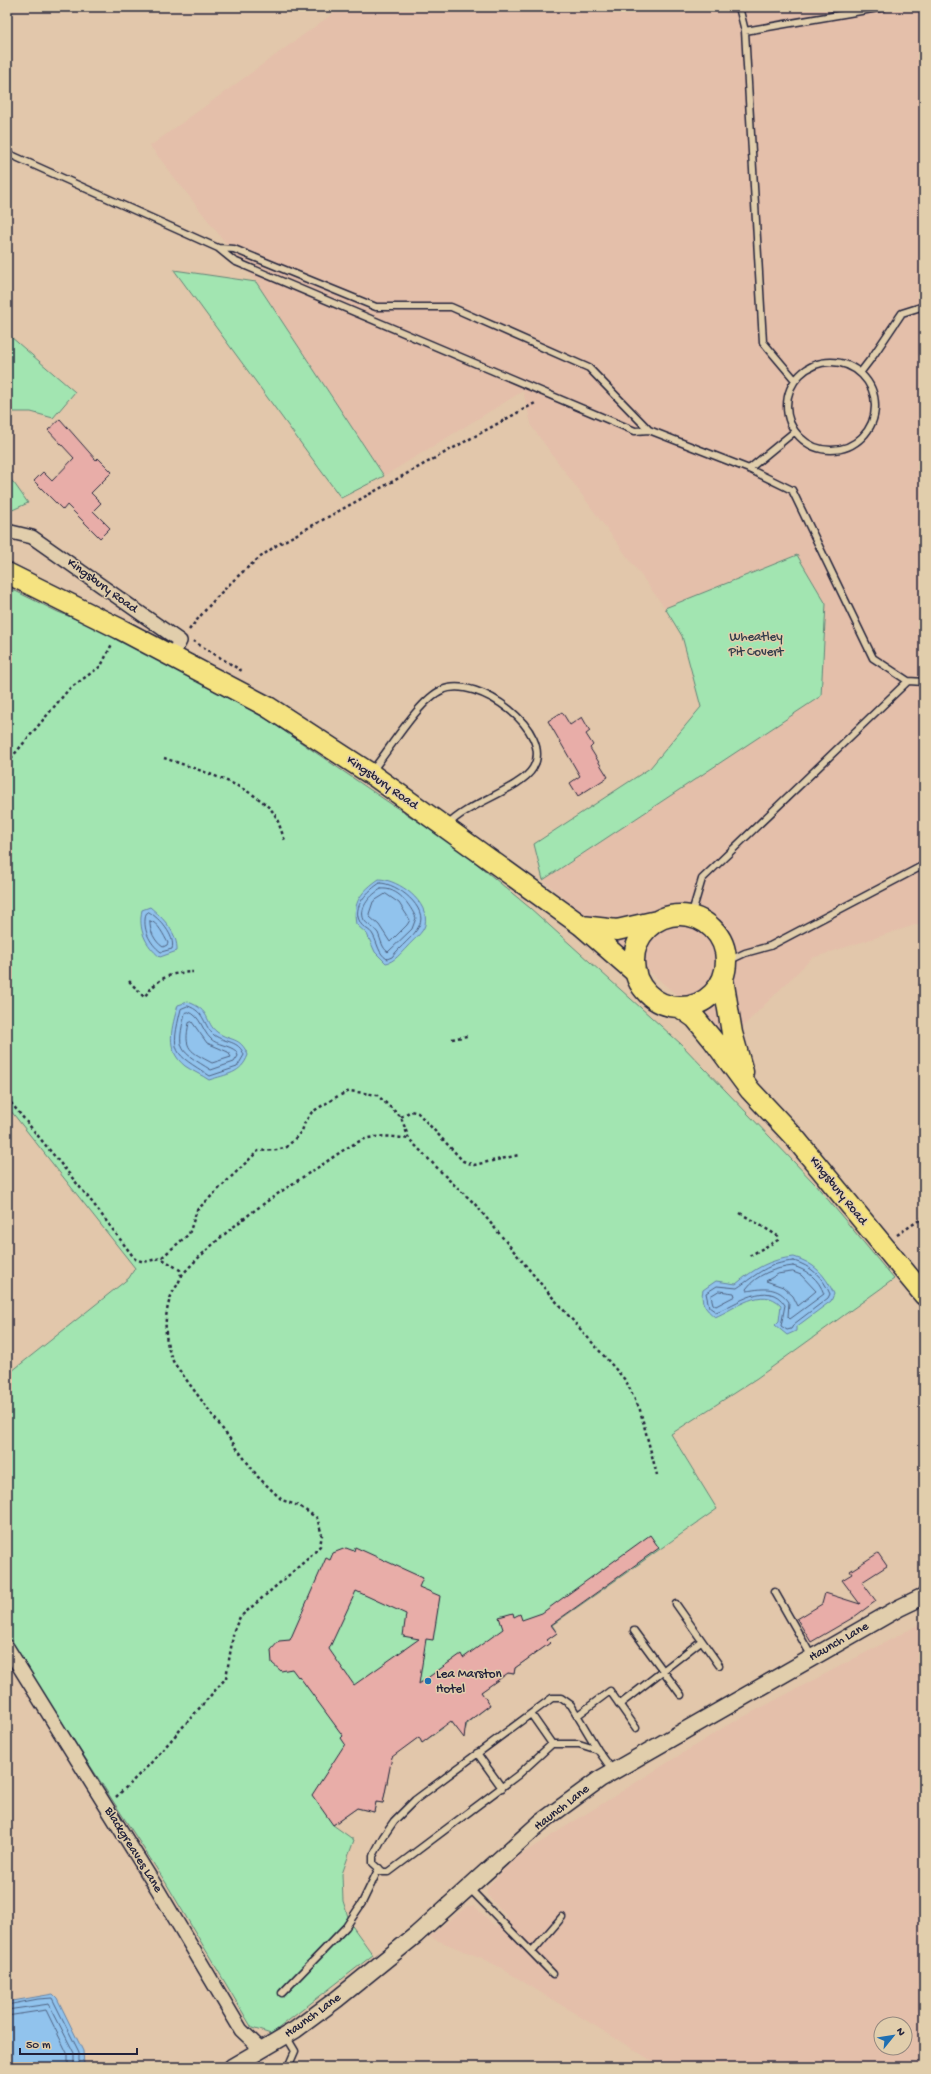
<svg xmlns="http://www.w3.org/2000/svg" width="931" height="2074" font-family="'Gochi Hand',sans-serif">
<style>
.built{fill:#e4bfaa;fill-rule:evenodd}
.green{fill:#a2e5b1;stroke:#628476}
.water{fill:#91c3ed;stroke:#6583a6}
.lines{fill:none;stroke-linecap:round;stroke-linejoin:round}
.shore{stroke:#4e6282;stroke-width:1}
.building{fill:#e8ada8;stroke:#22223b;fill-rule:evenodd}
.service-casing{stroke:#22223b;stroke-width:9}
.minor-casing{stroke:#22223b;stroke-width:16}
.tertiary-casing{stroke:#22223b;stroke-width:19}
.primary-casing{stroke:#22223b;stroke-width:23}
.path{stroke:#22223b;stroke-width:2.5;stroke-dasharray:3 3;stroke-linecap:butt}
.service{stroke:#e1ceac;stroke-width:6}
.minor{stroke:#e1ceac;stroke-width:13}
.tertiary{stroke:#e1ceac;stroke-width:16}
.primary{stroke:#f5e381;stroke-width:20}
.poi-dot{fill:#1f6fb2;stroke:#e1ceac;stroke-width:1.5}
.labels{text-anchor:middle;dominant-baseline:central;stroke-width:3;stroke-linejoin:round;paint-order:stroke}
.street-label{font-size:13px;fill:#22223b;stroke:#e1ceac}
.park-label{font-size:13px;fill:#353f4d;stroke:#e1ceac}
.poi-label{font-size:13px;fill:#22223b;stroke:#e1ceac;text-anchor:start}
</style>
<rect width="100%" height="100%" fill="#e2c7ab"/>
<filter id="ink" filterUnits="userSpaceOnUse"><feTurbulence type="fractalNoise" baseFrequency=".025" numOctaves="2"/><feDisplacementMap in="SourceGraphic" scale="8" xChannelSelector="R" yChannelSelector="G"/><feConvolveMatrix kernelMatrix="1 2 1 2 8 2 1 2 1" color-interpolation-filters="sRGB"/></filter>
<g filter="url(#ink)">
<!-- built -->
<path class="built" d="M342 7H924V922L812 958 729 1040 543 880 821 696 826 604 797 555 665 608 532 427 523 391 384 476 256 282 150 146Z
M924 1622V2067H662L501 1968 482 1958 429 1937 467 1906H474L496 1927 507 1916 487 1895V1888L514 1859 726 1726ZM881 2024H905V2048H881Z"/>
<!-- green -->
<path class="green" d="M174 270 256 282 384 476 341 498Z
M11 337 75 392 53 418 31 412H7V339Z
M7 477 14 483 28 503 8 512Z
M797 555 826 604 821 696 543 880 534 844 650 768 701 707 682 636 665 608Z
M7 587 58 612 124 638 268 720 394 806 452 843 530 908 681 1044 815 1184 894 1279 757 1378 671 1434 717 1509 552 1625 557 1633 547 1640 550 1643 515 1668 514 1674 507 1673 481 1692 490 1705 467 1723 465 1731 457 1729 445 1713 436 1718 443 1728 422 1743 419 1737 381 1764V1769L389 1771 383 1803 376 1802 374 1812 357 1808 333 1825 354 1840 342 1874 343 1901 350 1923 373 1955 271 2034 252 2028 166 1883 7 1637V1375L129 1278 135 1268 7 1106Z"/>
<!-- water -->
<path class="water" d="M379 879C399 880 430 902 425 925 423 933 413 940 407 947 401 953 394 962 386 963L375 952 367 934 356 924C352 902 362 891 379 879Z
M150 907C163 918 178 933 177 951L160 957C145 945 138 929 142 910Z
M188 1002C211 1010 205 1023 217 1032 231 1042 240 1036 248 1055 241 1074 227 1074 209 1080 202 1075 192 1071 185 1066 164 1049 172 1027 178 1005Z
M794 1257C814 1263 825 1274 834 1294L831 1301 796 1327V1331L787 1335 775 1325 779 1321 781 1305C762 1285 735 1309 715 1317 705 1309 700 1302 703 1290L716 1281 736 1284C754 1269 770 1259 794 1257Z
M53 1994 57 1998 83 2051 84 2065 82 2067H7V2002Z"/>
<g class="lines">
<!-- shore -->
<path class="shore" d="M380 883C397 883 429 908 419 926 413 938 400 946 392 957L387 959C378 953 378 944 373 935 370 929 362 928 360 922 351 906 369 890 380 883Z
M381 889C398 887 410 905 416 918L412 929 388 952C382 948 381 940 378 933 374 927 367 925 364 920 358 907 372 894 381 889Z
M386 894 399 903 410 920 407 925 390 942 379 925 370 917 369 914 373 902Z
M149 912C159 918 176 936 172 949L161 952C149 943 142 928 146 914Z
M150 921C158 922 164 936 168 943L167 945 163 947C155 942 149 930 150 921Z
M188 1006C206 1012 203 1026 214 1035 225 1043 239 1040 244 1055L237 1067 210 1076C173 1052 170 1054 181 1009Z
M189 1012C201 1016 202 1031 211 1039 217 1045 229 1045 236 1051L238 1056 234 1062 211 1070C179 1050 176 1051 185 1013Z
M192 1022 207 1043 228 1052 231 1057 212 1063C190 1051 183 1050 189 1023Z
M794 1261C811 1266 823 1277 830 1294L828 1298 794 1324 791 1329 787 1330 781 1326 785 1305C768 1278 736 1305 716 1312L709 1307 706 1293 717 1286 737 1288C758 1274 767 1263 794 1261Z
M793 1266C807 1270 819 1279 824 1294L790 1319 788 1317 789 1302C778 1286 764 1288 747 1291L746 1289C757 1274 775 1268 793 1266Z
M793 1272 801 1275 816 1291 798 1306 793 1296 783 1287 766 1281 778 1274Z
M719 1291 734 1293 735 1296 716 1306 713 1304 711 1296Z
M7 2005 38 1999 52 1998 79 2052V2067
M7 2010 49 2004 74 2053V2067
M7 2016 46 2010 68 2055V2067"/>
</g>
<!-- building -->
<path class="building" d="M60 419 96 460 98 458 112 472 91 493 101 503 93 511 110 528 100 538 67 505 63 510 34 481 43 472 52 481 74 458 48 430Z
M562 712 570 725 582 717 590 731 586 734 593 745 590 748 608 777 578 796 570 783 580 776 548 721Z
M650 1535 659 1548 551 1625 557 1633 547 1640 550 1643 515 1668 514 1674 508 1673 481 1692 490 1705 466 1723 464 1738 451 1721 422 1743 419 1737 392 1757 383 1803 376 1802 374 1812 357 1808 333 1825 312 1795 345 1744 341 1738 343 1736 299 1676 298 1677 292 1669 281 1671 272 1663 271 1650 279 1641 290 1640 326 1558 330 1560 333 1553 346 1548 354 1551 355 1547 423 1578 419 1587 440 1596 433 1640 426 1639 419 1684 461 1654 463 1658 503 1629 499 1617 513 1613 514 1617 520 1614 522 1620 542 1613ZM356 1591 406 1614 403 1636 419 1639 354 1685 329 1649Z
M878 1553 887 1566 862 1582 876 1601 854 1617 811 1642 797 1619 822 1604 825 1593 860 1604 842 1580 852 1574 850 1571Z"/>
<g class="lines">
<!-- service casing -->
<g class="service-casing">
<path id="service" d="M739 7 745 31 763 342 795 380
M745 31 884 7
M7 153 218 248 234 261 635 431 649 430 749 469 792 490 873 658 908 681 924 682
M218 248 234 249 376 307H451L589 368 649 430
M787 406a44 44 0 1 1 88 0a44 44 0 1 1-88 0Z
M860 373 873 356 902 313 924 306
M749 469 794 432
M374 773 375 767C391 747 420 699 442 690 478 674 555 732 533 768 521 789 466 804 448 825
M691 916 702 879 908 681
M726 962 745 953 770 946 924 865
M775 1592 812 1657
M676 1604 719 1665
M634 1631 681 1695
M619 1705 701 1641
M531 1714 552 1744
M578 1715 610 1691 636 1728
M598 1750 579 1744H552L518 1775 389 1872H383L373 1863V1856L383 1837 394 1821 415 1800 552 1698H561L571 1705 598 1750 613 1771
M477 1753 502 1788
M469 1888 553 1974
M532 1952 562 1917
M282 1993 346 1927 362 1903 379 1868
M286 2036 295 2051 288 2067"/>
</g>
<!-- minor casing -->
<g class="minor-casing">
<path id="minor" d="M7 531 32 537 180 641 172 656
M7 1647 158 1890 241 2030 262 2050"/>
</g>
<!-- tertiary casing -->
<g class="tertiary-casing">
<path id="tertiary" d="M232 2067 295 2030 337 1999 416 1935 540 1823 600 1779 899 1608 924 1596"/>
</g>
<!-- primary casing -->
<g class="primary-casing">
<path id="primary" d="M7 573 120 629 268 707 374 776 582 926 636 973
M634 961a46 46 0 1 1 92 0a46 46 0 1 1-92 0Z
M582 926 617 930 657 921
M723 979 732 1033 743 1072
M681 1008 695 1018 713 1040 750 1090 794 1137 924 1295"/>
</g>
<!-- path -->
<path class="path" d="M189 630C215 597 242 569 277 545L537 402
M193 641 242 671
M164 758C196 769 251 785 273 812 279 820 281 833 286 842
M7 763 69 689 101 666 112 644
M129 981 144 997C160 977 168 973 193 972
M452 1039 467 1036
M7 1098 92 1202 135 1259 144 1262 161 1258 189 1234 197 1210 258 1151 277 1150 287 1147 302 1131 305 1122 312 1112 338 1096 350 1091 377 1095 401 1117 409 1139 449 1180 474 1203 546 1290 626 1381 640 1410 657 1475
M401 1117 411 1111 418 1113 463 1161 474 1165 519 1155
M740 1213 778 1236V1240L749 1256
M897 1235 924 1217
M181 1276C220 1233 268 1199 317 1168 330 1160 343 1149 358 1142 373 1134 392 1136 408 1139
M116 1797 150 1764 226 1678 234 1630 240 1617 311 1556 320 1546 322 1535 317 1518 299 1506 282 1500 258 1477 174 1363C164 1343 163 1317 171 1296 175 1286 183 1281 180 1270L161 1258"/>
<!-- service -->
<use href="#service" class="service"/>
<!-- minor -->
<use href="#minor" class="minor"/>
<!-- tertiary -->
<use href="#tertiary" class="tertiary"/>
<!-- primary -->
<use href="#primary" class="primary"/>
</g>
</g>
<!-- markers -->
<circle class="poi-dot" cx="428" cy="1681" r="4"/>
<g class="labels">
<!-- street labels -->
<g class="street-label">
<text transform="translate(102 586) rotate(36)">Kingsbury Road</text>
<text transform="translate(382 783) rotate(35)">Kingsbury Road</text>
<text transform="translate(838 1191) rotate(51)">Kingsbury Road</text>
<text transform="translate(839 1642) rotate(-30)">Haunch Lane</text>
<text transform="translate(562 1808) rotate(-38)">Haunch Lane</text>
<text transform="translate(133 1850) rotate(58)">Blackgreaves Lane</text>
<text transform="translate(313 2016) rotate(-36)">Haunch Lane</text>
</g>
<!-- park labels -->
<g class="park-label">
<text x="756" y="637">Wheatley<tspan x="756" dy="15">Pit Covert</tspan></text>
</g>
<!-- poi labels -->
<g class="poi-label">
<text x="436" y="1674">Lea Marston<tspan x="436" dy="15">Hotel</tspan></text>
</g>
</g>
<!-- margin -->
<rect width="931" height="2074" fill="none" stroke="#e1ceac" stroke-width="24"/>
<rect x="12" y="12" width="907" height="2050" fill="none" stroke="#22223b" stroke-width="1.5" filter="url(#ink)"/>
<!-- north arrow -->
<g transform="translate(893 2036) rotate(60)"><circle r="19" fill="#e1ceac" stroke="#95897f"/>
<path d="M0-3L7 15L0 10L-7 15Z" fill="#1f6fb2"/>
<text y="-6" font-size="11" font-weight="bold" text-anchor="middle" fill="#22223b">N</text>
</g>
<!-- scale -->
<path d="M20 2048v6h117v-6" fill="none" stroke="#22223b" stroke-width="2"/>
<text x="26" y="2048" font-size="12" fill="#22223b" stroke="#e1ceac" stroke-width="3" paint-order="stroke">50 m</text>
</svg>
